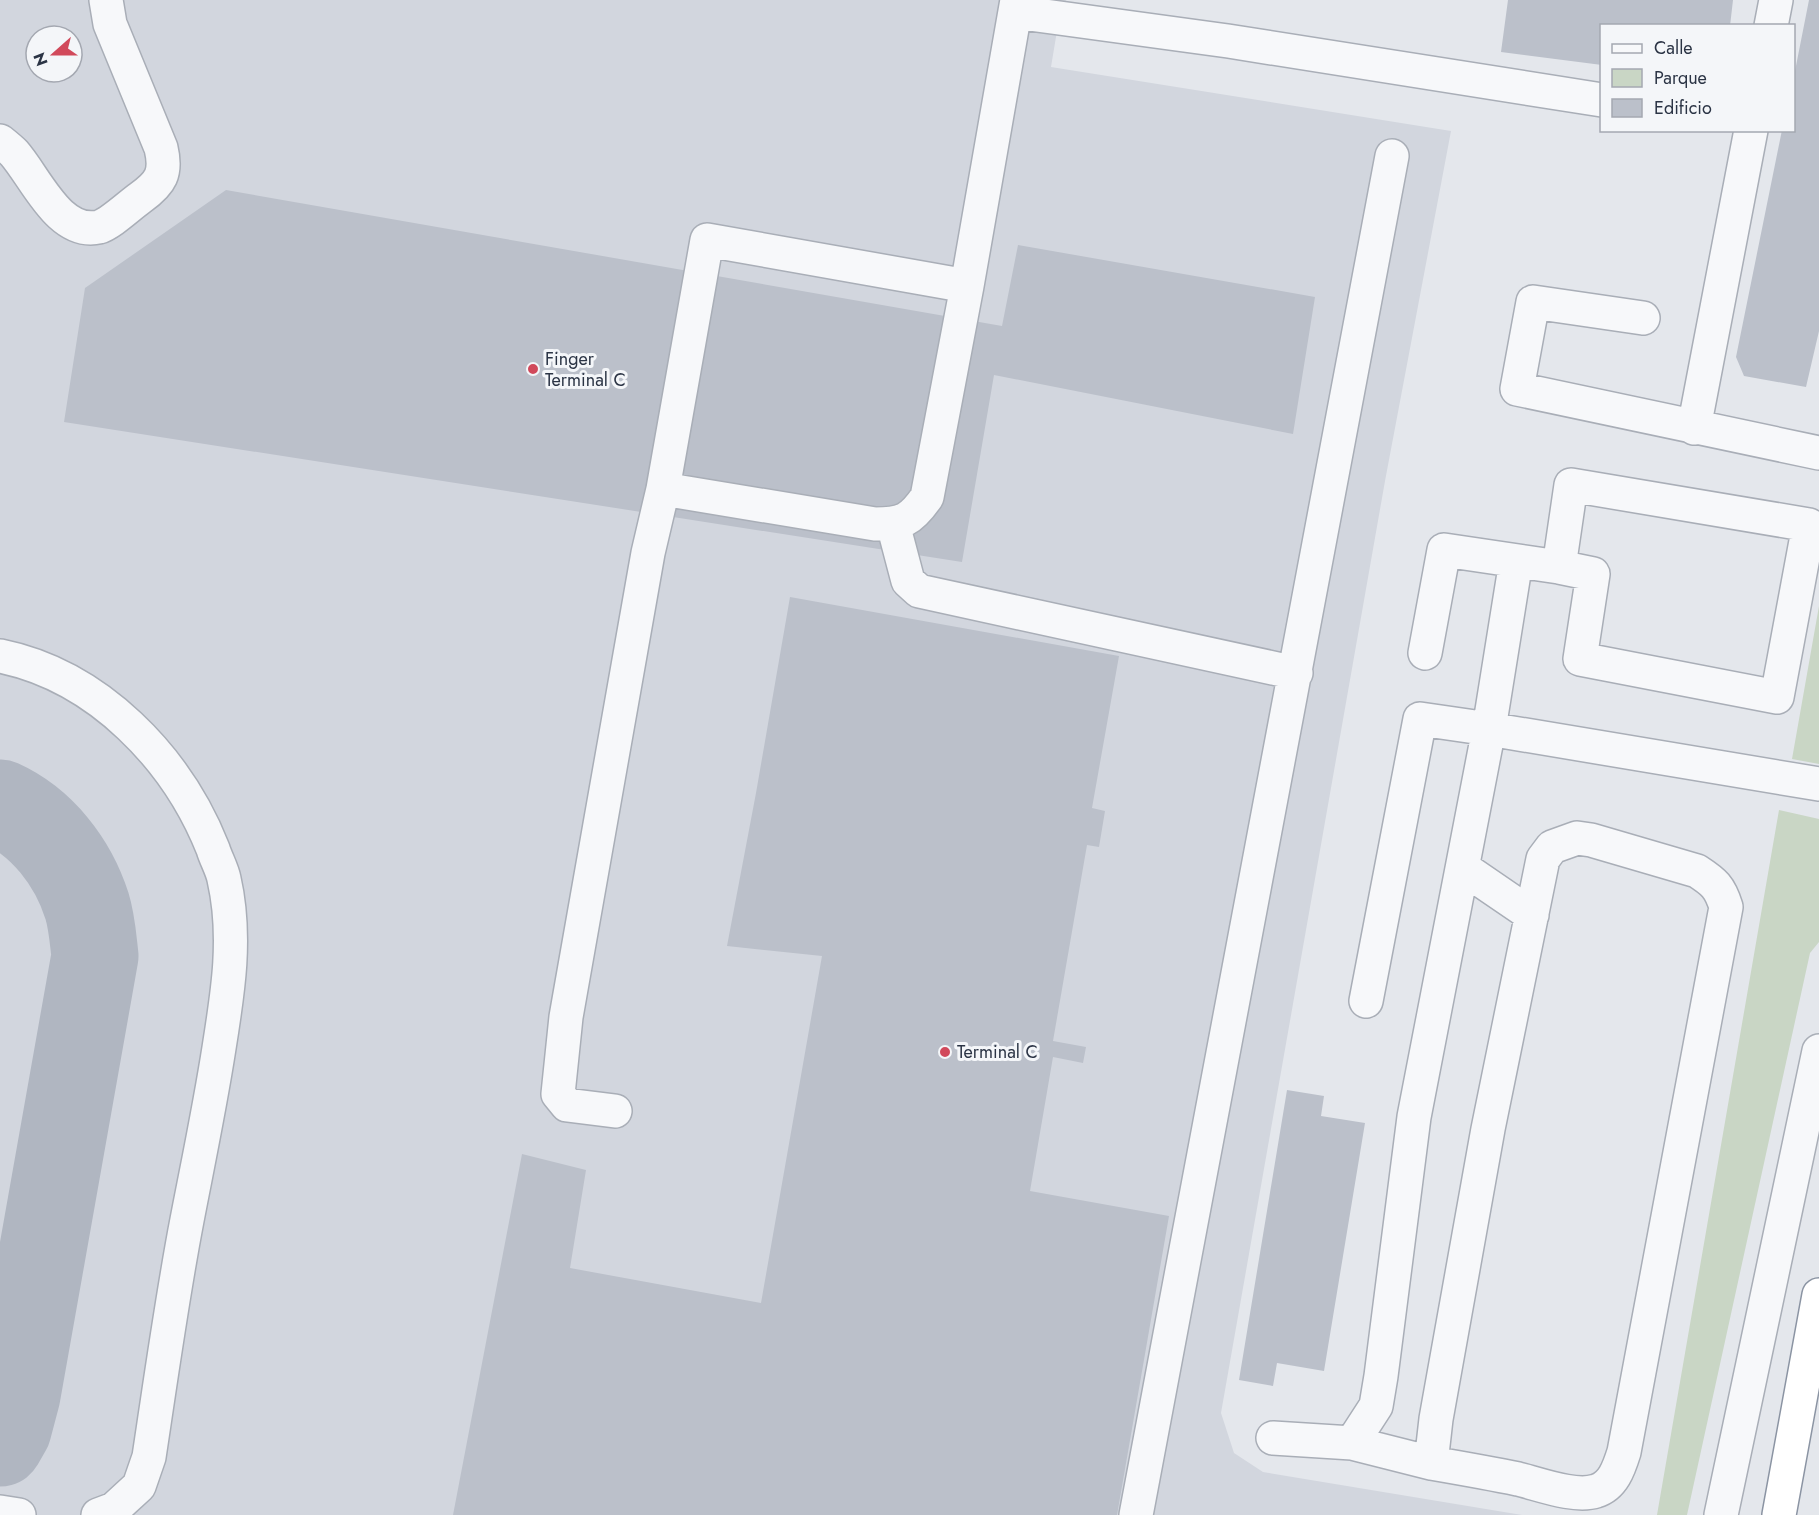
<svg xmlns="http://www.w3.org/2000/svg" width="1819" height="1515" font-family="Jost,sans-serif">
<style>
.built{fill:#d2d6de;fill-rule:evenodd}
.green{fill:#c9d6c5}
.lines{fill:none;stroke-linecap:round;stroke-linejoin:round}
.taxiway{stroke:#b0b6c1;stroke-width:87}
.building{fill:#bbc0ca}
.minor-casing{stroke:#a9aeb7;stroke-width:36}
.highway-casing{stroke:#8b94a3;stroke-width:36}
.minor{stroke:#f7f8fa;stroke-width:33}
.highway{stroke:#fff;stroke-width:33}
.poi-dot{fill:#d1495b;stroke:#f4f6f9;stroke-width:2}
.labels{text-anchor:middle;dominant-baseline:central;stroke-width:6;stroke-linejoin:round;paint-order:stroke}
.poi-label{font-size:18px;fill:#2b3445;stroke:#f4f6f9;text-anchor:start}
</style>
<rect width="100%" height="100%" fill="#e4e7ec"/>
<!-- built -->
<path class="built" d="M0 0H1066L1059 19 1051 67 1451 131 1385 481 1221 1413 1234 1453 1263 1472 1522 1515H0ZM36 36H72V72H36Z"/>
<!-- green -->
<path class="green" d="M1819 606V764L1792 759Z
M1779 810 1819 819V942L1810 953 1687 1515H1657Z"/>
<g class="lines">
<!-- taxiway -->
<path class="taxiway" d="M0 803C42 822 73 862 87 906 92 922 93 939 95 956L17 1395 8 1429 0 1443"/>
</g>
<!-- building -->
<path class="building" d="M1508 0H1733L1730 26H1602V65L1501 52Z
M1809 0H1819V331L1806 387 1744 376 1736 357 1782 130H1794V76Z
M226 190 1002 326 1018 245 1315 297 1293 434 994 375 962 562 64 422 85 288Z
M790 597 1119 656 1092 808 1105 811 1099 847 1087 845 1053 1041 1086 1047 1083 1063 1053 1057 1030 1191 1169 1216 1117 1515H453L522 1154 586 1170 570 1268 761 1303 822 956 727 946 756 793Z
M1287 1090 1324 1096 1321 1116 1365 1123 1324 1371 1277 1363 1273 1386 1239 1380Z"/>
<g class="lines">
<!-- minor casing -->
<g class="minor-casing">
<path id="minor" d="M1015 12 1228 41 1602 100
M1771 26 1776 0
M0 141C5 145 10 149 14 153 36 178 59 236 99 227 110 224 130 205 140 198 161 183 167 173 161 148L110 24 106 0
M1643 318 1533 302 1517 389 1819 453
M1694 428 1751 130
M663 489 707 240 967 286
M893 524 908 581 919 591 1296 673
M1425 653 1444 550 1559 567 1593 574 1580 659 1777 697 1809 525 1571 485 1559 567
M0 656C98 676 177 758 213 849 216 859 222 869 224 879 237 936 228 992 219 1048 210 1106 198 1163 187 1220 172 1298 161 1378 149 1457L139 1486 114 1509 98 1515
M1577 838 1591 840 1697 871C1714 882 1720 887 1726 907L1624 1452C1619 1468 1613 1486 1596 1491 1575 1498 1539 1484 1518 1479 1489 1473 1460 1468 1431 1463L1436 1419 1488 1129 1543 859 1552 847Z
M1463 868 1532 915
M1366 1001 1420 719 1489 729 1819 784
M615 1111 567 1105 558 1094 566 1017 648 553 663 489 875 524C903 524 911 520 927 497L967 286 1017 0
M1273 1438 1352 1443 1376 1406 1381 1376 1414 1117 1489 729 1516 561
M1352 1443 1431 1463
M0 1512 19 1515
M1136 1515 1392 156
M1721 1515 1819 1051"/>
</g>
<!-- highway casing -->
<g class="highway-casing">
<path id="highway" d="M1779 1515 1819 1295"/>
</g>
<!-- minor -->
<use href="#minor" class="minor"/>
<!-- highway -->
<use href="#highway" class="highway"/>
</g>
<!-- markers -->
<g class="poi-dot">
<circle cx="533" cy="369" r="6"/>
<circle cx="945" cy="1052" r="6"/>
</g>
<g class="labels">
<!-- poi labels -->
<g class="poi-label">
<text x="545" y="359">Finger<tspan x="545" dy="21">Terminal C</tspan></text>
<text x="957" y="1052">Terminal C</text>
</g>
</g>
<!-- legend -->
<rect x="1600" y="24" width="195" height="108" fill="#f4f6f9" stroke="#a4a8b1" stroke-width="1.5"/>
<rect x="1612" y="44" width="30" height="9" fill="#f7f8fa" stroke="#a4a8b1" stroke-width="1.5"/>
<text x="1654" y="54" font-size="18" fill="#2b3445">Calle</text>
<rect x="1612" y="69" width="30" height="18" fill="#c9d6c5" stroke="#a4a8b1" stroke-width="1.5"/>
<text x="1654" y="84" font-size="18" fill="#2b3445">Parque</text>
<rect x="1612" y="99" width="30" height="18" fill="#bbc0ca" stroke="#a4a8b1" stroke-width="1.5"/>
<text x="1654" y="114" font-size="18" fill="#2b3445">Edificio</text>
<!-- north arrow -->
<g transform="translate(54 54) rotate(249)"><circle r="28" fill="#f4f6f9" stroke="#a4a8b1" stroke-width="1.5"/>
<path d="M0-4.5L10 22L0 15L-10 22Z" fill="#d1495b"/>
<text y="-9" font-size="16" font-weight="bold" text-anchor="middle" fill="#2b3445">N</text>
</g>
</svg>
